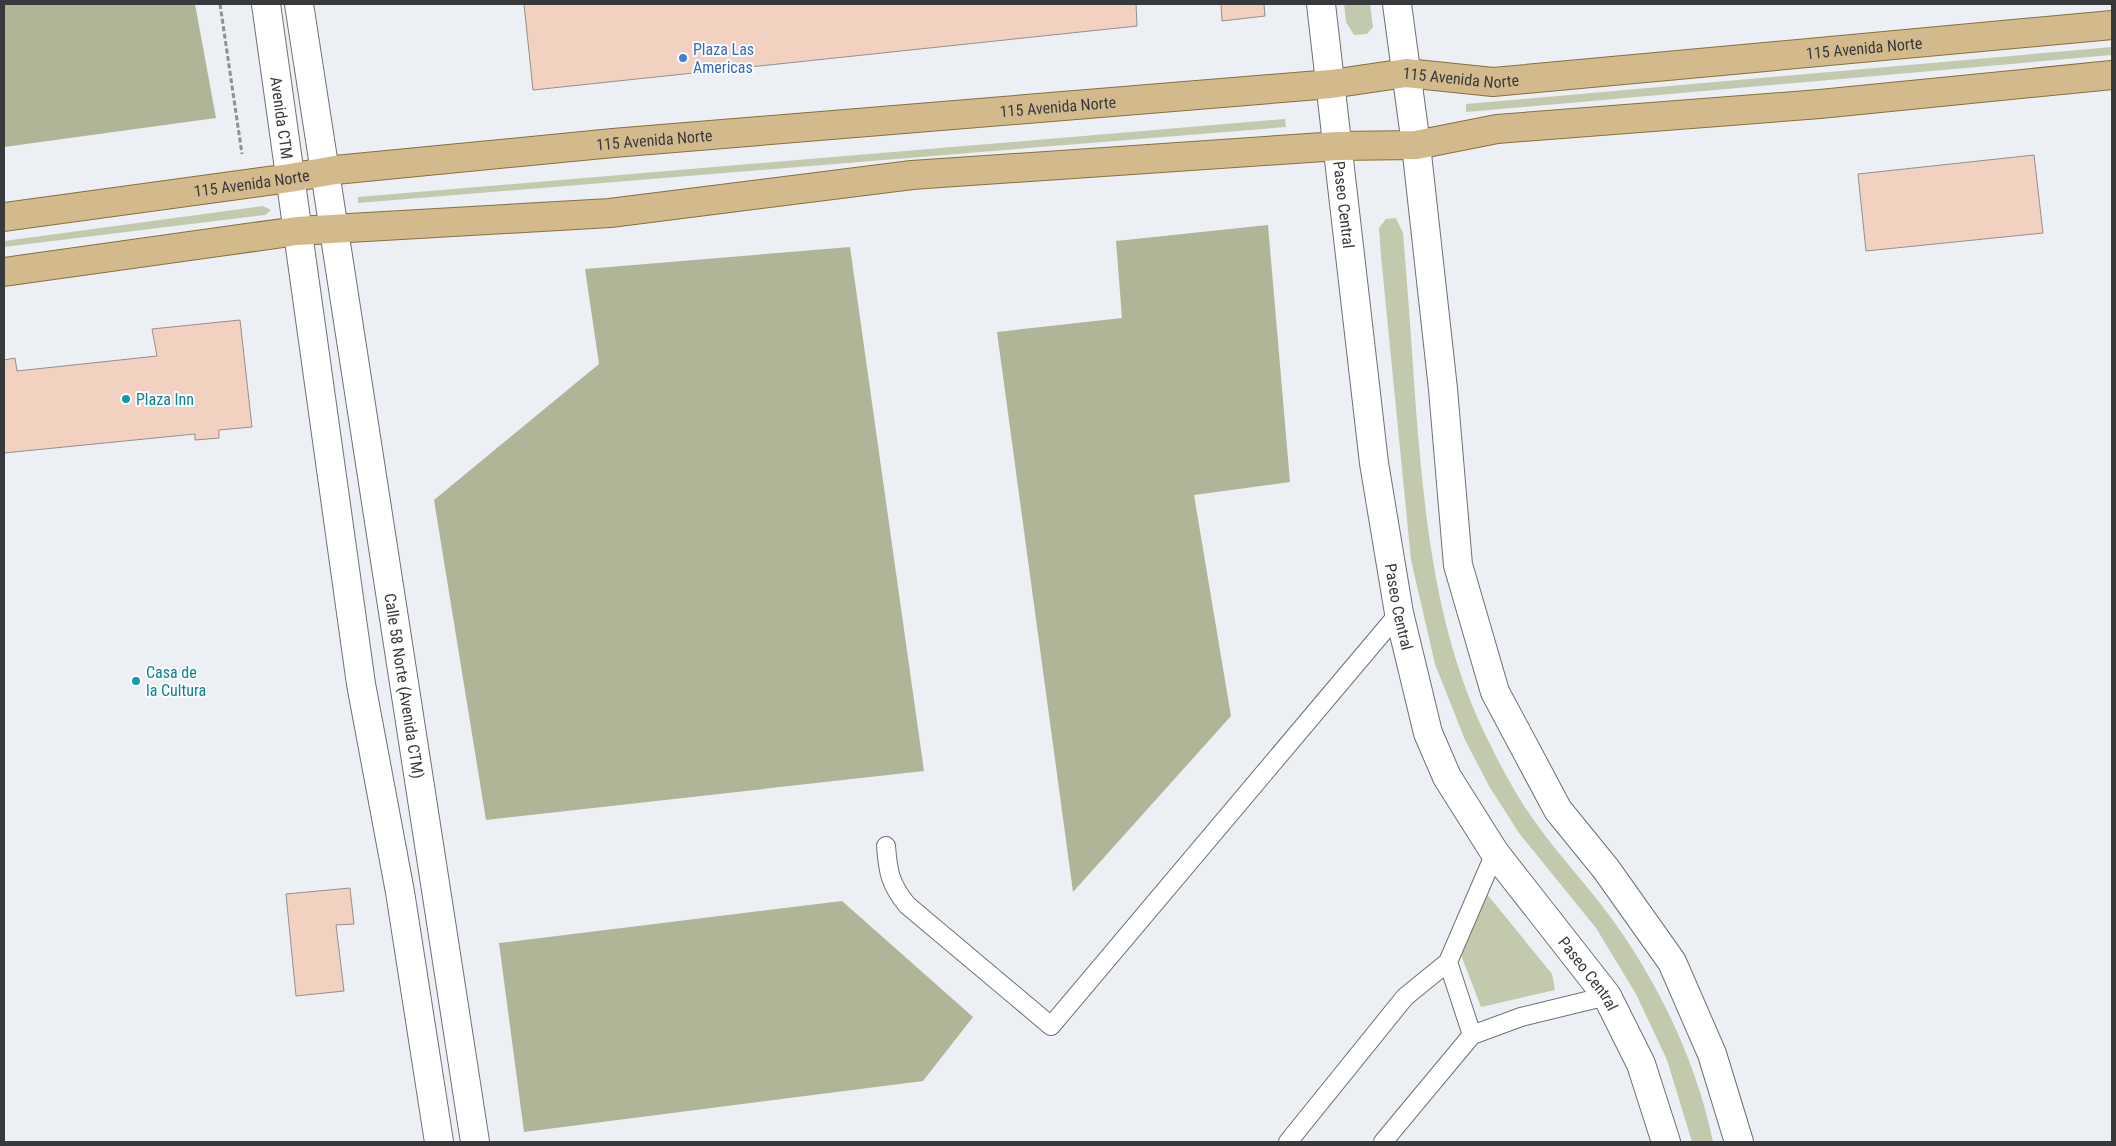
<svg xmlns="http://www.w3.org/2000/svg" width="2116" height="1146" font-family="'Roboto Condensed',sans-serif">
<style>
.green{fill:#c3c9ac}
.forest{fill:#b0b597}
.building{fill:#f2d1c1;stroke:#958f8d}
.lines{fill:none;stroke-linecap:round;stroke-linejoin:round}
.service-casing{stroke:#6d7074;stroke-width:20}
.secondary-casing{stroke:#6d7074;stroke-width:30}
.primary-casing{stroke:#896f3e;stroke-width:30}
.path{stroke:#8e9194;stroke-width:3;stroke-dasharray:5 2.5;stroke-linecap:butt}
.service{stroke:#fff;stroke-width:18}
.secondary{stroke:#fff;stroke-width:28}
.primary{stroke:#d3ba8c;stroke-width:28}
.shop-dot{fill:#3f7fe0;stroke:#fbfdff;stroke-width:2}
.culture-dot{fill:#0f9aa8;stroke:#fbfdff;stroke-width:2}
.labels{text-anchor:middle;dominant-baseline:central;stroke-width:4;stroke-linejoin:round;paint-order:stroke}
.shop-label{font-size:16px;fill:#366cbe;stroke:#fbfdff;text-anchor:start}
.street-label{font-size:16px;fill:#38393b;stroke:#fbfdff}
.culture-label{font-size:16px;fill:#0d838f;stroke:#fbfdff;text-anchor:start}
</style>
<rect width="100%" height="100%" fill="#ecf0f4"/>
<!-- green -->
<path class="green" d="M1344 4H1370L1373 27 1367 34 1354 35 1346 22Z
M2112 47V55L1466 112V104Z
M1285 119 1286 127 358 203V197Z
M263 206 271 210 265 215 4 247V241Z
M1396 218 1403 233C1408 292 1412 351 1416 410 1425 521 1436 630 1484 732 1499 763 1517 798 1538 826 1561 858 1589 887 1612 919 1659 984 1697 1063 1713 1142H1692L1667 1060 1636 994 1596 928 1519 833 1489 786 1465 740 1435 664 1411 560 1381 256 1379 228 1386 219Z
M1486 893 1552 974 1555 990 1481 1007 1461 955Z"/>
<!-- forest -->
<path class="forest" d="M4 4H195L216 118 4 147Z
M1268 225 1290 482 1194 495 1231 716 1073 892 997 332 1122 318 1116 241Z
M850 247 924 771 486 820 434 500 599 364 585 269Z
M842 901 973 1017 923 1081 524 1132 499 943Z"/>
<!-- building -->
<path class="building" d="M524 4H1136L1137 26 533 90Z
M1221 4H1264L1265 16 1222 21Z
M2034 155 2043 233 1866 251 1858 174Z
M240 320 252 427 219 430V438L195 440V434L4 453V360L15 358 17 371 157 356 152 329Z
M350 888 354 924 336 925 344 991 296 996 286 894Z"/>
<g class="lines">
<!-- service casing -->
<g class="service-casing">
<path id="service" d="M886 846C888 872 890 884 907 905L1051 1026 1399 613
M1448 962 1472 1035
M1288 1142 1405 997 1448 962 1495 853
M1383 1142 1472 1035 1521 1017 1607 996"/>
</g>
<!-- secondary casing -->
<g class="secondary-casing">
<g id="secondary">
<path id="s1" d="M266 4 361 684 400 892 439 1142"/>
<path id="s2" d="M299 4 475 1142"/>
<path id="s3" d="M1321 4 1374 463 1399 613 1428 733 1447 777 1495 853 1607 996 1641 1064 1666 1142"/>
<path d="M1397 4 1416 145 1443 389 1458 565 1495 692 1558 810 1606 869 1672 962 1712 1054 1739 1142"/>
</g>
</g>
<!-- primary casing -->
<g class="primary-casing">
<g id="primary">
<path id="s4" d="M4 217 290 178 335 170 613 143 1331 84 1406 73 1493 82 2112 25"/>
<path d="M4 272 297 231 610 213 912 175 1338 146 1416 145 1497 129 1820 104 2112 75"/>
</g>
</g>
<!-- path -->
<path class="path" d="M220 4 242 154"/>
<!-- service -->
<use href="#service" class="service"/>
<!-- secondary -->
<use href="#secondary" class="secondary"/>
<!-- primary -->
<use href="#primary" class="primary"/>
</g>
<!-- markers -->
<circle class="shop-dot" cx="683" cy="58" r="5"/>
<g class="culture-dot">
<circle cx="126" cy="399" r="5"/>
<circle cx="136" cy="681" r="5"/>
</g>
<g class="labels">
<!-- shop labels -->
<g class="shop-label">
<text x="693" y="49">Plaza Las<tspan x="693" dy="18">Americas</tspan></text>
</g>
<!-- street labels -->
<g class="street-label">
<text stroke="none"><textPath href="#s4" startOffset="1870">115 Avenida Norte</textPath></text>
<text stroke="none"><textPath href="#s4" startOffset="1465">115 Avenida Norte</textPath></text>
<text stroke="none"><textPath href="#s4" startOffset="1060">115 Avenida Norte</textPath></text>
<text stroke="none"><textPath href="#s1" startOffset="115">Avenida CTM</textPath></text>
<text stroke="none"><textPath href="#s4" startOffset="655">115 Avenida Norte</textPath></text>
<text stroke="none"><textPath href="#s4" startOffset="250">115 Avenida Norte</textPath></text>
<text stroke="none"><textPath href="#s3" startOffset="202">Paseo Central</textPath></text>
<text stroke="none"><textPath href="#s3" startOffset="608">Paseo Central</textPath></text>
<text stroke="none"><textPath href="#s2" startOffset="690">Calle 58 Norte (Avenida CTM)</textPath></text>
<text stroke="none"><textPath href="#s3" startOffset="1028">Paseo Central</textPath></text>
</g>
<!-- culture labels -->
<g class="culture-label">
<text x="136" y="399">Plaza Inn</text>
<text x="146" y="672">Casa de<tspan x="146" dy="18">la Cultura</tspan></text>
</g>
</g>
<!-- border -->
<rect width="2116" height="1146" fill="none" stroke="#38393b" stroke-width="10"/>
</svg>
